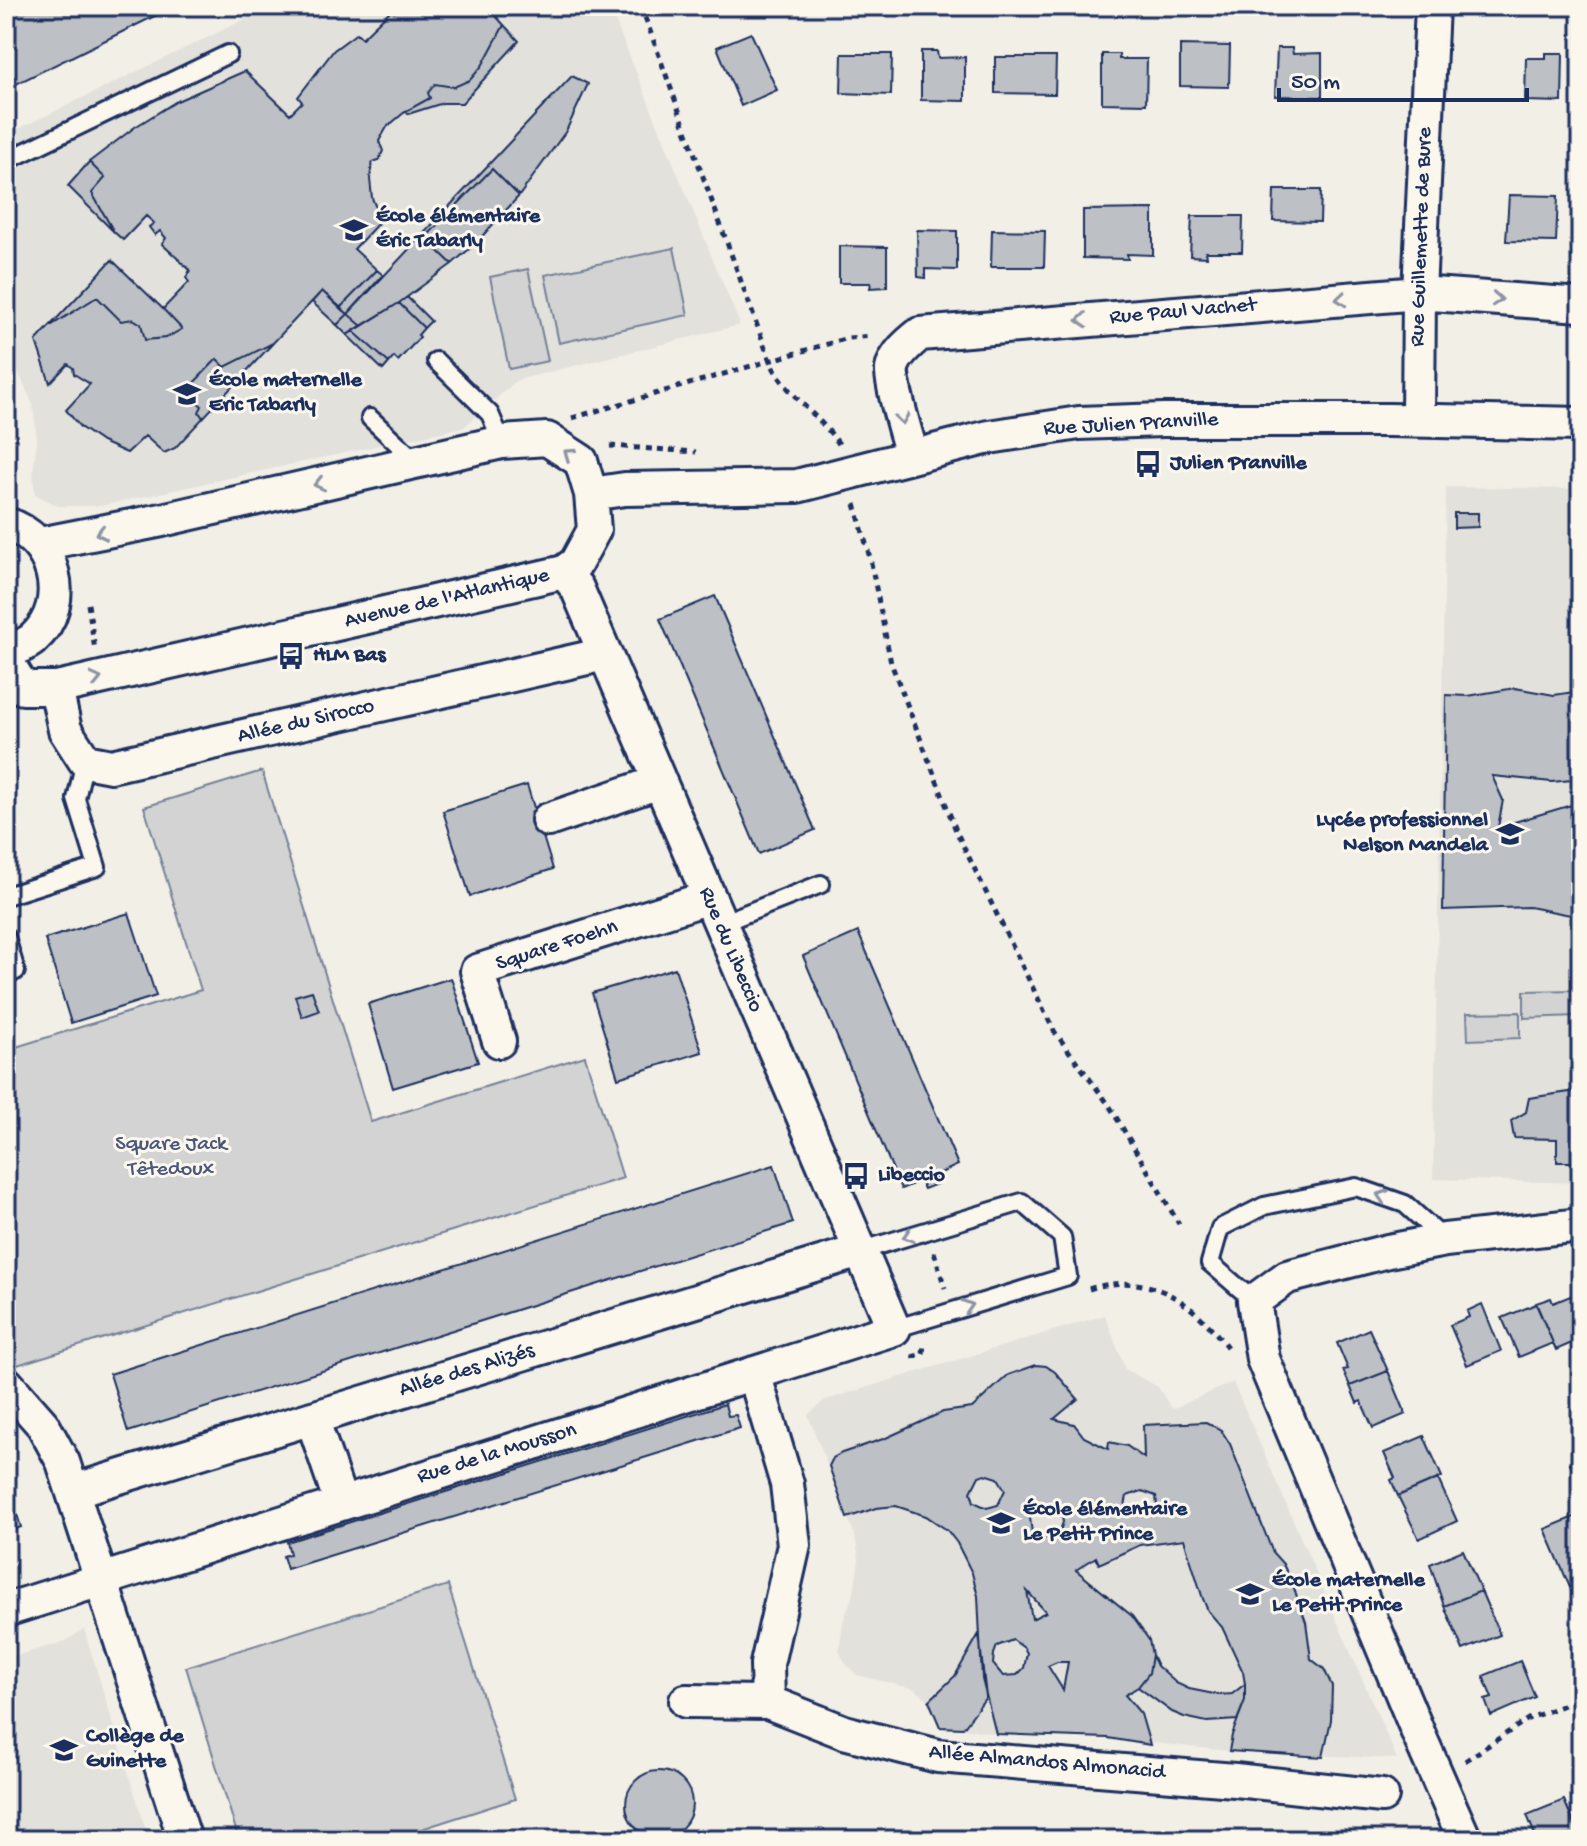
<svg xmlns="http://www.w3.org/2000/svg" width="1587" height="1846" font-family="'Gochi Hand',sans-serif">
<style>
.built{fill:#e2e1dc}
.green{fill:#d2d3d2;stroke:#768198;stroke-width:2}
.building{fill:#bdc0c4;stroke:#1b2f5e;stroke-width:2;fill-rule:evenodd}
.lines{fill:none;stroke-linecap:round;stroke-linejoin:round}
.lane-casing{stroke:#1b2f5e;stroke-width:22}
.street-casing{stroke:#1b2f5e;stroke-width:38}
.path{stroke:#1b2f5e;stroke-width:5;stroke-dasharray:6 6;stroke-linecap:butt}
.lane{stroke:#fbf7ec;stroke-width:16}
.street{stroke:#fbf7ec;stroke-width:32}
.oneway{stroke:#8b93a5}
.labels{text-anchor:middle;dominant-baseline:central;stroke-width:6;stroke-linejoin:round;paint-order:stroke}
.poi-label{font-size:22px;font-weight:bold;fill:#1b2f5e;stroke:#fbf7ec;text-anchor:start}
.street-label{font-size:22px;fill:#1b2f5e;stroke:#fbf7ec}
.park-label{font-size:22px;fill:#49587b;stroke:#fbf7ec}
</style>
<rect width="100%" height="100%" fill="#f2efe6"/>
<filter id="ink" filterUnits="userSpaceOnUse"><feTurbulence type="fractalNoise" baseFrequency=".0125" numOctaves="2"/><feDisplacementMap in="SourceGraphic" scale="16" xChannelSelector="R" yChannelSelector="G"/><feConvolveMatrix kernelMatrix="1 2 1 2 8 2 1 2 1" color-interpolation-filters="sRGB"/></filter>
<g filter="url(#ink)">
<!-- built -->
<path class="built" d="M272 6H609L740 325 517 380 464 427 100 506H58L35 494 33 473 37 440 33 405 6 344V135Z
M1446 487 1581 489V1183L1433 1179Z
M1105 1315 1125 1369 1158 1387 1172 1409 1233 1382 1397 1759 1229 1751 1108 1738 996 1734 963 1728 915 1689 857 1675 845 1663 839 1650 843 1622 854 1592 859 1560 855 1536 808 1415 825 1400Z
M84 1629 149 1840H6V1659L66 1641Z"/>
<!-- green -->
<path class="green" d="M674 248 688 315 559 343 545 275Z
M528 269 548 361 509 369 490 277Z
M262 771 371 1122 585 1056 623 1178 17 1365 6 1341V1050L201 990 144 807Z
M1576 990 1577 1016 1524 1018V991Z
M1520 1012V1038L1468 1040 1467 1013Z
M448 1585 515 1799 387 1840H239L186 1667Z"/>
<!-- building -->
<path class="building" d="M6 6H175L6 89Z
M403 6H487L504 25 482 66 470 80 454 87 435 84 428 93 430 98 406 111 387 127 379 141 383 151 379 160 372 162 370 179 372 198 381 220 354 249 377 270 340 308 322 291 273 343 225 367 217 359 185 392 202 406 199 412 203 418 175 448 164 453 145 436 127 453 102 442 80 427 66 410 90 384 74 374 73 368 68 364 50 383 36 341 49 327 97 297 121 321 133 319 141 324 145 340 166 338 182 329 163 309 189 282 186 278 190 270 162 244 166 238 160 231 155 235 149 227 154 223 146 216 123 240 114 232 92 193 105 178 89 162 135 127 177 101 245 71 290 114 302 102 298 97 334 50 357 33 362 38 391 10 394 12Z
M504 25 519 41 462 103H443L408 114 406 111 430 98 428 93 435 84 454 87 470 80 482 66Z
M751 33 777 90 741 106 717 47Z
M1180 45 1230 46 1229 87 1180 86Z
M1277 48H1292L1293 54 1322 53V97L1275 96Z
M921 51H937L938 58 965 57V101L921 100Z
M1546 53H1563L1562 102 1525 101 1526 58H1546Z
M842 54H892L891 95 841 93Z
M1102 54H1119V59H1147L1146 104 1102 103Z
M995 57H1056L1055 94 995 93Z
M572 76 588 84 566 131 519 196 492 169 425 238 452 264 399 303 362 326 348 314Z
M89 162 105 178 92 193 114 232 68 186Z
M492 169 519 196 475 244 452 264 425 238Z
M1274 190H1321L1320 222 1273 221Z
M1509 195 1558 196 1556 242 1506 241Z
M1153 209V255L1127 254 1128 259 1083 258V210Z
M1192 216H1243L1242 252H1206L1207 257 1190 256Z
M917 230 957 231V270L925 269V278L918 277Z
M992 230 1045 231 1044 267H991Z
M839 246 887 247V287L870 288 871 283H839Z
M112 260 163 309 182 329 166 338 145 340 141 324 133 319 121 321 97 297 49 327Z
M377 270 383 275 348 314 340 308Z
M322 291 348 314 337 325 312 302Z
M407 297 431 321 424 328 399 303Z
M399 303 424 328 418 335 420 337 398 361 394 357 389 363 353 331Z
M348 314 362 326 347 335 337 325Z
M353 331 389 363 383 370 347 335Z
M273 343 203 418 199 412 202 406 185 392 217 359 225 367Z
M1454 513H1478V527L1454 528Z
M715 596 815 830 759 854 660 619Z
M1515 688 1554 695 1581 691V779L1552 782 1492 776 1503 800 1498 827 1581 802V917L1529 907 1443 910 1446 695 1468 696Z
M527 785 553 869 470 896 443 811Z
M129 913 156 996 71 1023 45 939Z
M858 932 958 1165 934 1176 937 1184 924 1189 920 1181 901 1189 803 956Z
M675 968 702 1052 618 1078 592 993Z
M451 978 478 1062 393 1088 368 1004Z
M312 991 319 1011 302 1017 295 996Z
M1581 1086V1139H1575V1162H1557V1139L1514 1138 1511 1121 1526 1112 1529 1098 1576 1091Z
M774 1165 793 1223 128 1432 110 1374Z
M1573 1295 1581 1314V1339L1556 1350 1536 1303 1551 1298 1553 1303Z
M1482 1304 1501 1351 1467 1365 1450 1325 1469 1317 1467 1311Z
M1536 1304 1553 1343 1519 1357 1502 1318Z
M1369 1329 1388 1371 1350 1386 1343 1370 1348 1369 1337 1343Z
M1036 1365 1046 1366 1055 1372 1078 1399 1054 1419 1074 1424 1084 1437 1108 1449 1109 1442 1127 1446 1144 1458 1143 1425 1206 1422 1221 1430 1230 1444 1273 1553 1283 1564 1292 1583 1306 1622 1311 1659 1324 1669 1332 1686 1331 1720 1323 1757 1229 1751 1232 1735 1245 1700V1684L1243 1672 1222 1627 1208 1611 1203 1599 1184 1539 1140 1545 1099 1564 1096 1557 1076 1570 1132 1616 1149 1640 1152 1655 1149 1673 1138 1687 1125 1695 1141 1714 1150 1745 1108 1738 996 1734 982 1679 978 1596 972 1573 957 1543 947 1530 926 1516 896 1506 876 1508 847 1518 829 1466 833 1458 842 1453 886 1438 943 1412 972 1408 1008 1375ZM985 1474 998 1478 1005 1490 998 1505 987 1508 974 1502 971 1492 979 1476ZM1142 1491 1156 1496 1157 1506 1142 1513 1125 1506 1127 1496ZM1050 1506 1062 1516 1063 1522 1059 1534 1047 1538 1032 1533 1030 1518 1034 1509ZM1027 1591 1046 1612 1032 1619ZM1013 1640 1024 1648 1027 1653 1024 1668 1017 1675 1003 1676 993 1664 994 1654 997 1646ZM1057 1662H1068L1063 1690 1048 1666Z
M1388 1371 1406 1414 1373 1428 1361 1401 1357 1403 1350 1386Z
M725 1404 728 1416 736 1415 740 1428 287 1569 283 1556 290 1554 287 1542Z
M1424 1436 1442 1477 1398 1496 1391 1480 1395 1478 1384 1453Z
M1581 1459V1489L1570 1463Z
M6 1479 21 1527 6 1532Z
M1438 1479 1457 1521 1419 1539 1398 1496Z
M1581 1514V1594L1574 1597 1545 1529Z
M1463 1550 1481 1591 1444 1606 1430 1564Z
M1481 1591 1500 1635 1463 1650 1444 1606Z
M979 1634 986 1697 963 1728 940 1727 929 1701 955 1676Z
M1152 1655 1157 1666 1176 1683 1189 1689 1219 1695 1232 1694 1245 1684V1700L1237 1720 1207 1722 1184 1717 1172 1712 1138 1687 1149 1673Z
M1520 1661 1535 1697 1491 1716 1485 1700 1492 1698 1483 1676Z
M626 1804a33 33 0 1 1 66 0a33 33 0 1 1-66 0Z
M1564 1800 1581 1840H1537L1527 1815Z"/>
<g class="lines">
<!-- lane casing -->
<g class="lane-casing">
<path id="lane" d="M6 161 228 54
M436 361 490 414 502 442
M370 418 417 462
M6 896 97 867 76 799 85 761
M719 924 821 884
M6 937 16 971 6 974
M860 1251 1022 1202 1062 1237 1068 1276 894 1329
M1254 1301 1210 1263 1220 1228 1264 1206 1356 1187 1405 1204 1445 1240"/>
</g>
<!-- street casing -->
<g class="street-casing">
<path id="street" d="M1418 420 1419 293 1432 6
M913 456C908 443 890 380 892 369 895 354 910 342 920 334L1419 293 1581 305
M591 494 625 489 797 486 989 437 1079 423 1163 420H1389L1581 424
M6 524C54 537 73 603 33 639 26 645 14 649 6 654
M6 660 23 688H56L83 682 564 572 576 563 594 530 591 494 581 461 547 439 502 442 162 520 40 544
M56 688 65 730 85 761 111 766 605 654
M548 820 659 782
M499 1041 477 971 707 898
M754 1373 787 1484 794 1545 767 1664 768 1702
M6 1383 43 1425 63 1462 185 1840
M312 1418 341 1503
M73 1491 860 1251
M6 1610 894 1329 577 588 564 572
M686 1701 768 1702 844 1732 938 1756 1235 1780 1382 1796
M1465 1840 1422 1742 1263 1359 1254 1301 1287 1277 1388 1251 1445 1240 1581 1225"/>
</g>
<!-- path -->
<path class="path" d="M641 6 770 361C786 395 818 414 839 444
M572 418 848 338 871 336
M610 446 696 452
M855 504 870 558 891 663 957 833 1054 1031 1109 1105 1179 1224
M88 604 95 650
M934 1252 945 1288
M1089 1289C1149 1270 1191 1300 1227 1347
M912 1357 923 1354 924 1343
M1465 1761 1528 1719 1581 1698"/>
<!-- lane -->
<use href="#lane" class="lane"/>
<!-- street -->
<use href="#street" class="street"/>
</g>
<!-- one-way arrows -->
<defs><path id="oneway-chevron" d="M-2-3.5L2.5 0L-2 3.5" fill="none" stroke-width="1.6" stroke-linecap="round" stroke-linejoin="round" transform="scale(2)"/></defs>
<g class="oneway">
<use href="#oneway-chevron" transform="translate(1341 299) rotate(175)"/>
<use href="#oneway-chevron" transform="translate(1497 299) rotate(4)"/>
<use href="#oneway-chevron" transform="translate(1082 320) rotate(175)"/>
<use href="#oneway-chevron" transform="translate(902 419) rotate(82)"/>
<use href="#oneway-chevron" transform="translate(569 454) rotate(-146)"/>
<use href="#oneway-chevron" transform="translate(319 484) rotate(167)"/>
<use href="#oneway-chevron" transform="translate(101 533) rotate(168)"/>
<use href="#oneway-chevron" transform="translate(96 679) rotate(-13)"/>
<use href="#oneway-chevron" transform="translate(1382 1196) rotate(-161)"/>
<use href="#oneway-chevron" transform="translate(908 1236) rotate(163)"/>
<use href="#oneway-chevron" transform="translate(968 1306) rotate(-17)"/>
</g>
</g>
<!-- icons -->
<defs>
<g id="school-bare" transform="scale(2.16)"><path d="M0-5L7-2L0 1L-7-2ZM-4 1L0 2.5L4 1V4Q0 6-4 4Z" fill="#1b2f5e" stroke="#fbf7ec" stroke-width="2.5" paint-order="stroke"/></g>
<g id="bus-bare" transform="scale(2.16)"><path d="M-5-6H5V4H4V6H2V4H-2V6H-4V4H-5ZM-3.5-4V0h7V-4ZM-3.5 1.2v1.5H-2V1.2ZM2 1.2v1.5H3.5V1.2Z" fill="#1b2f5e" stroke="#fbf7ec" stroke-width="2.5" paint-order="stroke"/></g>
</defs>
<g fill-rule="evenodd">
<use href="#school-bare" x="354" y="230"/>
<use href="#school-bare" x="187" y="394"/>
<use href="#bus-bare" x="1148" y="464"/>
<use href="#bus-bare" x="291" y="656"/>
<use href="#school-bare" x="1510" y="834"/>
<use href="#bus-bare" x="856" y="1176"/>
<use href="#school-bare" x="1001" y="1523"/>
<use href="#school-bare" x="1250" y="1594"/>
<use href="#school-bare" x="64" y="1750"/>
</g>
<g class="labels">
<!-- poi labels -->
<g class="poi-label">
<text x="376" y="217">École élémentaire<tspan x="376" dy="25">Éric Tabarly</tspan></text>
<text x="209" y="381">École maternelle<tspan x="209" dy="25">Eric Tabarly</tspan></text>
<text x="1170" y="464">Julien Pranville</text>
<text x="313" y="656">HLM Bas</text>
<text x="1488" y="821" text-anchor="end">Lycée professionnel<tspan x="1488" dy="25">Nelson Mandela</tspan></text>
<text x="878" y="1176">Libeccio</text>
<text x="1023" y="1510">École élémentaire<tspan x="1023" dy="25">Le Petit Prince</tspan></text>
<text x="1272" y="1581">École maternelle<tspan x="1272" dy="25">Le Petit Prince</tspan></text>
<text x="86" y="1737">Collège de<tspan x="86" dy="25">Guinette</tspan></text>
</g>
<!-- street labels -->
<g class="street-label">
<text transform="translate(1422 237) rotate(-88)">Rue Guillemette de Bure</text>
<text transform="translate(1183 312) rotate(-5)">Rue Paul Vachet</text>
<text transform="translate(1131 425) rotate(-3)">Rue Julien Pranville</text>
<text transform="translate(447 599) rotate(-13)">Avenue de l'Atlantique</text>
<text transform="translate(306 722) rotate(-13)">Allée du Sirocco</text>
<text transform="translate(557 946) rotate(-18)">Square Foehn</text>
<text transform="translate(730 950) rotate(67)">Rue du Libeccio</text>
<text transform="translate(467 1371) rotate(-17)">Allée des Alizés</text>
<text transform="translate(497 1454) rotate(-17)">Rue de la Mousson</text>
<text transform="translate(1047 1763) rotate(5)">Allée Almandos Almonacid</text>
</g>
<!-- park labels -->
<g class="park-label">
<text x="171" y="1145">Square Jack<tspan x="171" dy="25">Têtedoux</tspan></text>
</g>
</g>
<!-- margin -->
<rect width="1587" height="1846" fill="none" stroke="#fbf7ec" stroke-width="32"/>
<rect x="16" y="16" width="1555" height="1814" fill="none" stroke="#1b2f5e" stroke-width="3" filter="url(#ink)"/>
<!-- scale -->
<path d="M1279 88v12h248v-12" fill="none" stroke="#1b2f5e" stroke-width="4"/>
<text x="1291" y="88" font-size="24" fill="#1b2f5e" stroke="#fbf7ec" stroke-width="6" paint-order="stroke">50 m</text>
</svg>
